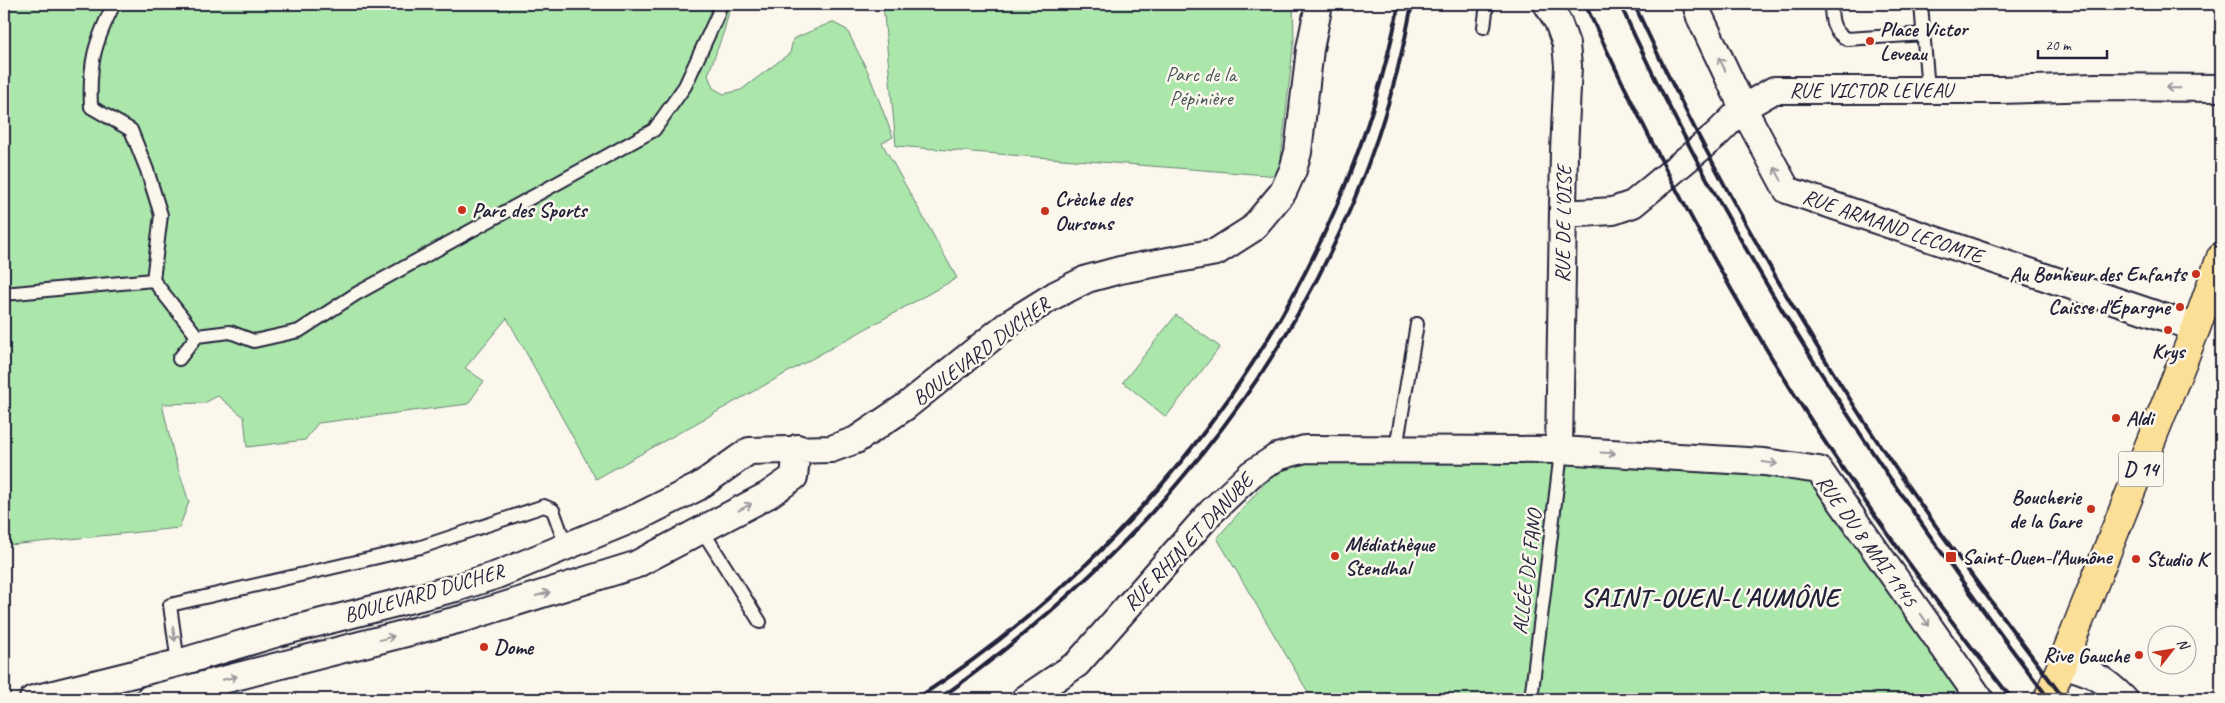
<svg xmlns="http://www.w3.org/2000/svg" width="2225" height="703" font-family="Caveat,sans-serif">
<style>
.green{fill:#abe6ab;stroke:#668473}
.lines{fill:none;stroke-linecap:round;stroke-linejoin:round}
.lane-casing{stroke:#22223b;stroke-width:16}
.street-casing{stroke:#22223b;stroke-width:30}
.primary-casing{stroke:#22223b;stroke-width:31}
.lane{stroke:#fbf7ec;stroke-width:12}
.street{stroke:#fbf7ec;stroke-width:26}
.primary{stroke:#fbdf96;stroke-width:28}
.rail{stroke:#22223b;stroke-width:4}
.oneway{stroke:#99979c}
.poi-dot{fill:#c8321e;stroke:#fbf7ec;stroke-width:2}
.labels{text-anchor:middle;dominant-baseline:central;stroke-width:5;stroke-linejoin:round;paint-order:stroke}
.shield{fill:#fbf7ec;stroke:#636270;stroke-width:1}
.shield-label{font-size:20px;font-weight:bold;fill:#22223b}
.poi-label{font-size:21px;font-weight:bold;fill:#22223b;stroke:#fbf7ec;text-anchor:start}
.park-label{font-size:21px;fill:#445357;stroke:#fbf7ec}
.street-label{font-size:21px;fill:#22223b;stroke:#fbf7ec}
.district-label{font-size:26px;font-weight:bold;letter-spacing:1px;fill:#22223b;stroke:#fbf7ec}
</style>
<rect width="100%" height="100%" fill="#fbf7ec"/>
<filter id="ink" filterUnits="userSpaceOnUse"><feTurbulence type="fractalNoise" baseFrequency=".02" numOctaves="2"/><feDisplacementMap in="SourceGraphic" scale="10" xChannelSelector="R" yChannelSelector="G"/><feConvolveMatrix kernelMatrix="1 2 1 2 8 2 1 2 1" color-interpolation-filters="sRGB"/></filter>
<g filter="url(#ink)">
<!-- green -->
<path class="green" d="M4 4H731L724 31 708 75 713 88 724 94 741 90 790 53 793 39 832 22 847 30 868 72 893 137 882 143 957 278 596 479 507 318 465 368 484 381 468 404 318 423 305 440 247 447 244 417 218 396 204 403 162 404 174 456 189 502 179 528 10 545 4 488Z
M883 4H1293L1294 39 1279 176 896 146Z
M1176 315 1220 347 1166 417 1123 382Z
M1670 459 1812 481 1966 699H1312L1217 538 1273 474 1292 462Z"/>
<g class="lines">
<!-- lane casing -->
<g class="lane-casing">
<path id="lane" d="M1831 4C1831 18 1832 32 1847 39L1924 34
M1921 4 1928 90
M1484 27 1487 4
M153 280 197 336 179 359
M4 294 153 280 161 215 147 170 131 130 91 107C89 63 94 44 114 4
M197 336 230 332 254 341 299 331 356 294 654 130 685 86 718 14 720 4
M1396 448 1417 324
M702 530 760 622
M178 663 170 605 421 547 544 506 553 510 566 546
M1531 699 1560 461 1559 450"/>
</g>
<!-- street casing -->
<g class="street-casing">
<path id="street" d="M1547 4 1558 22 1566 44 1568 66 1564 151 1559 450
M1696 4 1700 17 1743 108 1787 190 2196 328
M1563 214 1613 211 1633 204 1717 134 1743 108 1774 90H2000L2095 87 2221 88
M2061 664C2091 672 2102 677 2124 699
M33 699 178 663 278 633 456 588 497 575 640 516 698 487 749 451 831 449 856 440 905 407 1010 323 1055 295 1087 279 1120 270 1216 252 1252 229 1283 192 1293 170 1298 152 1310 49 1319 4
M149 699 465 618 635 565 768 495 794 477 797 448
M1025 699 1077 664 1211 512 1251 474 1277 457 1305 449 1559 450 1764 462 1819 470 1980 699"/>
</g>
<!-- primary casing -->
<g class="primary-casing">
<path id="primary" d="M2048 699 2196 328 2221 257"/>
</g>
<!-- lane -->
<use href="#lane" class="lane"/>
<!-- street -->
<use href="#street" class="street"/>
<!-- primary -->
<use href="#primary" class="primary"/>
<!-- rail -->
<path class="rail" d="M1585 4C1626 92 1669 179 1717 264 1802 417 1903 562 2012 699
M1620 4C1733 254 1884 481 2049 699
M1634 4C1700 147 1777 286 1862 418 1925 515 1995 607 2064 699
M916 699C1159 542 1344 289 1399 4
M939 699C1177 529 1358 297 1412 4"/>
</g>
<!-- one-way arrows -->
<defs><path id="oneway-shaft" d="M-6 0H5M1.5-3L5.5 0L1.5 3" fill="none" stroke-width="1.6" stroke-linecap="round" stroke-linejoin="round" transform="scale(1.25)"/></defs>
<g class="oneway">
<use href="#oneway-shaft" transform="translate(1722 64) rotate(-115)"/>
<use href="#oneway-shaft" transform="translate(2173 88) rotate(-179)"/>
<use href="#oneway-shaft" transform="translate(1778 174) rotate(-118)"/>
<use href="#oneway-shaft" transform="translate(1608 453) rotate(3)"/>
<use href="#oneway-shaft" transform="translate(1770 463) rotate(8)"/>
<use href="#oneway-shaft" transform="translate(745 507) rotate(-28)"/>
<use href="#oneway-shaft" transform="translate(543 594) rotate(-16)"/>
<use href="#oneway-shaft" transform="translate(1925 620) rotate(55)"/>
<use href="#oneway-shaft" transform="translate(174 634) rotate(82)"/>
<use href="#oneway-shaft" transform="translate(387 638) rotate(-15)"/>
<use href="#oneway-shaft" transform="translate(230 678) rotate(-14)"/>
</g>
</g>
<!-- markers -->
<g class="poi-dot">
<circle cx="1870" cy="41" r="5"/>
<circle cx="462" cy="210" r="5"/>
<circle cx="1045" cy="211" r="5"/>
<circle cx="2196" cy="274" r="5"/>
<circle cx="2180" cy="307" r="5"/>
<circle cx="2168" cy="330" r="5"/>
<circle cx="2116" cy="418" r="5"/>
<circle cx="2091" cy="509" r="5"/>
<circle cx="1335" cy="556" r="5"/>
<rect x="1945" y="551" width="12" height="12" rx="2.5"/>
<circle cx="2136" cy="559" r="5"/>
<circle cx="484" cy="647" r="5"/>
<circle cx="2139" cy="655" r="5"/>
</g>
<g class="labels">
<!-- shield labels -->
<rect class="shield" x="2118.5" y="451.5" width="45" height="35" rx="4"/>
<g class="shield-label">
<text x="2141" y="469">D 14</text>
</g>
<!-- poi labels -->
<g class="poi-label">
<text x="1880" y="29">Place Victor<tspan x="1880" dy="24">Leveau</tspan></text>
<text x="1055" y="199">Crèche des<tspan x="1055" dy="24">Oursons</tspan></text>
<text x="472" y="210">Parc des Sports</text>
<text x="2186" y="274" text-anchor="end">Au Bonheur des Enfants</text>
<text x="2170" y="307" text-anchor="end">Caisse d'Épargne</text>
<text x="2168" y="351" text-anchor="middle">Krys</text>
<text x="2126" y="418">Aldi</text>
<text x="2081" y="497" text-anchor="end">Boucherie<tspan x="2081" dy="24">de la Gare</tspan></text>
<text x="1345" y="544">Médiathèque<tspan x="1345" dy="24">Stendhal</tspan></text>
<text x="1962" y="557">Saint-Ouen-l'Aumône</text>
<text x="2146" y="559">Studio K</text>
<text x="494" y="647">Dome</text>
<text x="2129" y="655" text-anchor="end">Rive Gauche</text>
</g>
<!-- park labels -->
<g class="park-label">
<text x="1201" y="74">Parc de la<tspan x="1201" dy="24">Pépinière</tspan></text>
</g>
<!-- street labels -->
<g class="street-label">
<text x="1871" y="90">RUE VICTOR LEVEAU</text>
<text transform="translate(1563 224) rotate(-89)">RUE DE L'OISE</text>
<text transform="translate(1893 226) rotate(19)">RUE ARMAND LECOMTE</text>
<text transform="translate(981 351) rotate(-37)">BOULEVARD DUCHER</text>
<text transform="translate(1867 541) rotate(54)">RUE DU 8 MAI 1945</text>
<text transform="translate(1188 542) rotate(-47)">RUE RHIN ET DANUBE</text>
<text transform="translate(1527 572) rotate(-83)">ALLÉE DE FANO</text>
<text transform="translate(424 593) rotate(-16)">BOULEVARD DUCHER</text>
</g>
<!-- district labels -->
<g class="district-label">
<text x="1710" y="597">SAINT-OUEN-L'AUMÔNE</text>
</g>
</g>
<!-- margin -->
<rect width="2225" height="703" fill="none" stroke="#fbf7ec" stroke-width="20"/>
<rect x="10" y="10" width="2205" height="683" fill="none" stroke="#22223b" stroke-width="2" filter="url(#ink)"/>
<!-- north arrow -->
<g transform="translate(2172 650) rotate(59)"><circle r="24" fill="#fbf7ec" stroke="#a4a2a5"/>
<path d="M0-4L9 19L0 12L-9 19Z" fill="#c8321e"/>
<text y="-8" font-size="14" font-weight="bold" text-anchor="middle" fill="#22223b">N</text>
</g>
<!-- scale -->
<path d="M2038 50v8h69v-8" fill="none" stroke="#22223b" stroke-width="2.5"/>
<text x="2045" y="50" font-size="15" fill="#22223b" stroke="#fbf7ec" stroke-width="4" paint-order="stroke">20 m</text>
</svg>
